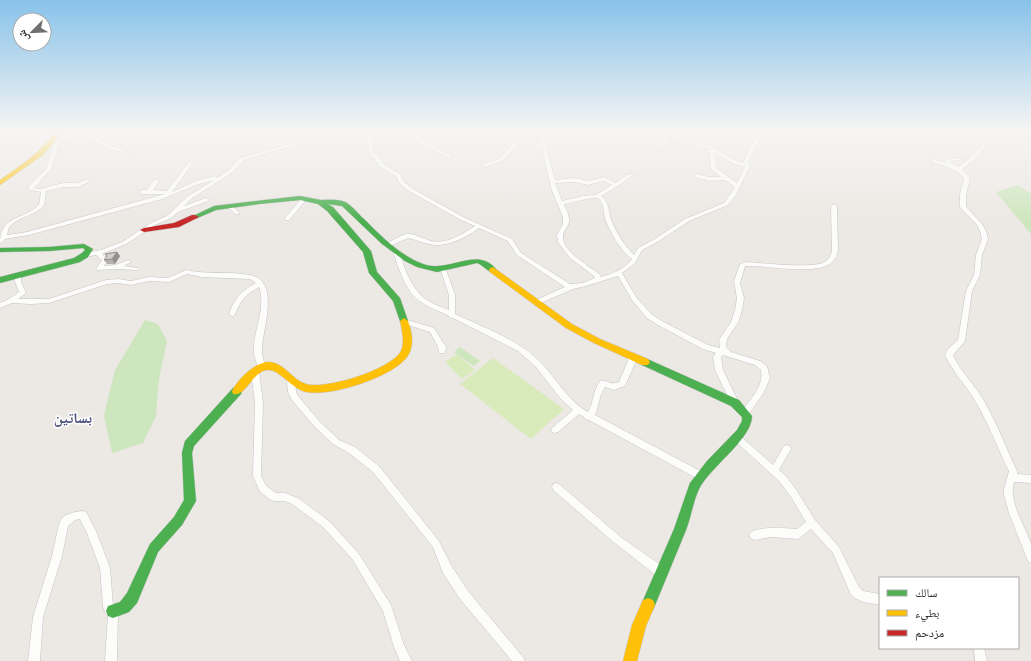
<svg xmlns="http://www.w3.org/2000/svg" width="1031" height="661" font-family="'Space Grotesk','Noto Naskh Arabic',sans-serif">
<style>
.green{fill:#cee6be}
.pitch{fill:#d9eabb}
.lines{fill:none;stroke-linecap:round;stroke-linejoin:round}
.street-casing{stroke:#c5c4c5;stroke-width:1}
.fast-casing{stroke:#c5c4c5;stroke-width:1}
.slow-casing{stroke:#c5c4c5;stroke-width:1}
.jam-casing{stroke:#c5c4c5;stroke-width:1}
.street{fill:#fcfcfb;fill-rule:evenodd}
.fast{fill:#4caf50;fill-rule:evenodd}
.slow{fill:#ffc107;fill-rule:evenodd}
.jam{fill:#c62828;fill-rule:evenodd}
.wall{fill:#b4b1af}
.shaded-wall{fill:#92908e}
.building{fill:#d1cecb;stroke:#92908e}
.labels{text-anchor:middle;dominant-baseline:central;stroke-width:3;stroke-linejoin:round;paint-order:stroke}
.quarter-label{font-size:15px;font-weight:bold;fill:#4d5680;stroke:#fff}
</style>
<rect width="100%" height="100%" fill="#ece8e4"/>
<!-- green -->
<path class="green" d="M1018 185 1031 194V234L996 192Z
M145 320 158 324 167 341 159 379 156 416 143 443 112 453 104 415 115 370Z
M460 347 480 361 474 366 454 352Z"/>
<!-- pitch -->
<path class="pitch" d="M457 354 475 370 462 379 445 362Z
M493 358 564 409 531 439 460 384Z"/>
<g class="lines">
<!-- street casing -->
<g class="street-casing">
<path id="street" d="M86 130H90L92 136 112 146 130 153 128 154 108 148 88 138 87 136 60 140 51 169 34 188 40 189 63 183H77L88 179 91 181 78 187H63L46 191 44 206C34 216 18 217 10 226 8 228 8 232 7 235L27 232 165 194H166H142L139 192 142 190H147L154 180 156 179 159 181 153 190 167 191 189 162 193 163 172 192 199 180 215 176 217 178 229 170 240 158 340 130H345L338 133 361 131 370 132 372 133 373 153 379 157 383 164 400 174 403 181 413 189 465 218 512 239 521 253 570 284 583 283 595 278 594 276 570 258 558 242 557 235 563 224V217L551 188 542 147 521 143 518 144 503 161 484 167H482V165L499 159 514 142 521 141 541 144 535 130H539L540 132 567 130V131L557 133 541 134 546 146 555 180 574 178 588 181 604 177 616 183 628 174 633 175 618 186 601 196C610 202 608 213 612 222 617 234 625 246 634 255L638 248 655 239 685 219 724 203 735 187 725 180 709 181 695 177V175L697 174 709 177H721L711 169 709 149 669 136 664 147H660V146L665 135 652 131V130H657L713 147 736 161 745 163 744 161 754 141 763 130H767L759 141 748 161 750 166 736 195 728 205 689 221 659 241 642 250 635 263 622 273 636 297 651 314 662 321 708 345 720 348 719 340 731 322 735 310 737 298 734 281 740 264 746 262C762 263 814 269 825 262 829 259 831 255 832 251L831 206 834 204 837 206 838 251C837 256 834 261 830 264 814 275 764 265 745 266L740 283 744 298 742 310 738 323 728 337 726 344V347L731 352 760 361 767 366 770 378 763 394 748 415 745 416 742 415 741 413C749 399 764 388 761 370L755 365 723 355 721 357 723 370 739 403 738 405 735 406 732 405 715 370 713 357 716 353 703 349 658 325 647 318 632 300 618 276 586 286 573 289 536 305 533 303 534 301 565 287 517 255 508 241 479 228C465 238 447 248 429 244 422 243 415 239 408 238L390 246H386V244C392 241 399 236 406 234 413 233 421 238 428 240 444 246 461 235 475 226L461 220 409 191 399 183 396 176 379 166 375 159 369 154 368 134 330 135 244 160 233 172 191 199 184 206 206 198 209 200 208 201 178 212 171 218 155 225 126 244 102 254 108 260 104 266 115 265 128 260 131 262 124 266 138 268 139 269 138 270 116 269 97 270 96 269 102 260 96 255 85 257 82 255 85 253 101 250 122 242 151 223 167 216 187 197 214 180 196 185 162 199 29 235 5 239 2 242 0 243C0 215 24 220 39 205L41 192 30 190 28 187 46 169 55 141H52V139L87 133ZM714 152 732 163 745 167 737 183 716 168ZM603 181 612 185 596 195 583 196 562 201 555 183 574 182 588 185ZM591 198C594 198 598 197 600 200 604 205 604 213 605 219 610 232 620 250 632 259 625 269 612 274 601 277L599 274C589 266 562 251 563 237 563 232 566 229 568 225 571 218 567 211 564 204Z
M120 130C125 129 130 132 136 132 143 132 149 129 155 130L135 135Z
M406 130H410L423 140 453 157 449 158 419 142Z
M989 139 993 140 986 145 972 162 962 169 970 178 966 195V207L982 224 986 231 988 239 982 255 980 275 972 291 965 341 953 355C960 371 975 385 984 401 997 423 1006 448 1017 471V474L1031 475V483L1014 482C1008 502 1025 525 1031 544 1031 550 1031 557 1031 563L1028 561 1009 513 1004 495V489L1009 471C998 449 989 425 977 404 968 387 953 373 945 355L947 350 958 340 966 291 974 275 976 255 982 239 980 231 977 225 960 207V195L964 178C955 168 947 166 933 163L932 160 934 159 937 161 946 162 947 159 960 158V160L951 161V163L958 167 968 160 983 143Z
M304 197 307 199 306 200 289 220H285V218L302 198Z
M231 205 239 212V214H235L228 207Z
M396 249 399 251C404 267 410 286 424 298 430 303 441 307 449 310V295L440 268 443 266 445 267 455 295V314C483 327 519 340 541 363 557 379 567 400 588 412 594 402 593 390 600 381 608 379 609 386 619 382L628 361 627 356 628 354H634L636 361 625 386 614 390 605 387C599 395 599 406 595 415L704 473 705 476 704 479 701 480 698 479 589 420 585 419 584 417 579 414 558 432 555 433 552 432 551 430 552 428 573 410 560 398 536 367 518 351 453 318H450L449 316C440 311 429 308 421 302 406 293 398 267 393 251Z
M186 270C207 275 229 271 250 275 282 281 261 332 262 352 262 357 264 362 266 367L265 369H259C257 364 255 359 254 354 252 332 267 309 259 287 243 296 242 300 234 316H232L229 314C234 299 242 290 256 283L250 279 202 277 187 274 169 282 149 281 131 285 118 283 107 284 49 303 31 304 12 303 0 308V303L9 299 19 292 15 282V275L18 273 21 275V282L26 293 18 299H49L106 280 118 279 131 281 149 277 168 278Z
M402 319H404L434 328 446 347 445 353H439L438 347 430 332 402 323 401 321Z
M255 369 258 370 259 372 263 403 261 476 266 486 276 493H285L298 498 329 521 359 554 391 605 404 645 412 661H400L394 647 383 611 353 560 323 527 292 504 285 501H274L271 500 260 492 253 476 255 403 251 372 252 370Z
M291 379 294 380C296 385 295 391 298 396L320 422 339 440 355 447 379 466 439 541 451 565 468 591 523 657 525 661H512L460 599 443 573 433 547 373 472 349 453 333 444 314 426 292 400 288 392 287 382 288 380Z
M737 435 740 436 773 465 784 446 787 445 790 446 791 449 779 470 785 475 797 491 815 520 839 547 859 587 863 591 880 594V604C869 604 859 602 851 595L833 553 811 529 798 539 771 537 754 540 751 538 749 535 751 532C765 526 781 528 797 529L806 522 791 497 779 481 734 440 733 438 734 436Z
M556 483 559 484 622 538 665 568 666 572 665 576 661 577 657 576 616 544 553 490 552 487 553 484Z
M83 511 86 512 96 531 110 568 113 606 117 607 118 611 117 661H105L108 614 105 613 103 606 100 568 87 533 80 519 75 520 68 526 62 556 43 617 40 661H28L33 617 52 556 59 524 62 518 66 515 75 512Z
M974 648H984L987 661H975Z"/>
</g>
<!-- fast casing -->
<g class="fast-casing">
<path id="fast" d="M300 196C307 197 314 199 321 200 329 200 337 199 345 202 352 205 359 215 365 220 382 237 401 256 423 264 449 274 477 245 497 270L496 272C488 274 484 265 477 263L437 272 417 267 405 261 382 244 342 206 328 204 333 207 371 251 377 272 400 298 408 321 404 324 400 321 393 301 369 273 363 252 327 211 318 204 300 200 259 204 216 210 195 219 191 217 214 206Z
M84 244 93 249 88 257 80 262 0 283V277L74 258 82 253 85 250 83 248 49 251 0 252V248L49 247Z
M645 358 739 400 752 416C752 439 710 467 699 489 693 502 691 517 686 530 675 557 664 583 653 610L648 612 643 610 641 605 674 529 690 483 707 461 737 430 742 421V417L731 406 642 365 640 362 642 359Z
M237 387 241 388 242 391 241 394 194 446 192 453 196 501 182 525 158 552 137 603 129 612 113 618 108 616 106 611 108 606 120 602 127 593 150 544 174 517 184 500 182 453 185 441 233 388Z"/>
</g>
<!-- slow casing -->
<g class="slow-casing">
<path id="slow" d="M56 130H62L56 140 43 155 0 185V180C21 165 42 152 56 130Z
M493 267 572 324 600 339 648 359 650 362 648 365H642L594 343 566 328 490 272 489 270 490 268Z
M404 318 408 321C412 332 415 346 407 357 392 377 331 397 306 392 292 389 280 370 269 370 254 368 246 398 233 394L232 391C238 379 255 362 269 362 285 363 292 380 306 384 325 390 391 370 401 351 405 342 402 330 400 321Z
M648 598 653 600 655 605 646 626 637 661H623L632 625 643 600Z"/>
</g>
<!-- jam casing -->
<g class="jam-casing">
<path id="jam" d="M192 215H195L199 217 179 227 144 232 140 230 144 228 174 223Z"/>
</g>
<!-- street -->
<use href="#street" class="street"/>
<!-- fast -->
<use href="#fast" class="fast"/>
<!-- slow -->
<use href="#slow" class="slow"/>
<!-- jam -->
<use href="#jam" class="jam"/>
</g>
<!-- wall -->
<path class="wall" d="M117 252 120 256 115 264H107L104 260Z"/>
<!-- shaded-wall -->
<path class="shaded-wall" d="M117 252 120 256 115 264 112 259Z"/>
<!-- building -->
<path class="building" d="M117 252 112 259 104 260 107 256 105 254Z"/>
<!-- sky -->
<linearGradient id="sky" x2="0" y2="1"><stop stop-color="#88c2ea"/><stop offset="0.59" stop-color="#f6f5f3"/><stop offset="1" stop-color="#f6f5f3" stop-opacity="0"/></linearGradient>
<rect width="1031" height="222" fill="url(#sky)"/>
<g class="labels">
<!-- quarter labels -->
<g class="quarter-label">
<text x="73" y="417">بساتين</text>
</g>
</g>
<!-- legend -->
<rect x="879" y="577" width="140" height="72" fill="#ffffff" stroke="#ababab"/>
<rect x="887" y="590" width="20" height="6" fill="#4caf50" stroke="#ababab"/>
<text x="915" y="597" font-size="12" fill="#2e2e2e">سالك</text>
<rect x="887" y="610" width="20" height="6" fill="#ffc107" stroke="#ababab"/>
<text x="915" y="617" font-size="12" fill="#2e2e2e">بطيء</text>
<rect x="887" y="630" width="20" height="6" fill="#c62828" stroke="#ababab"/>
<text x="915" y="637" font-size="12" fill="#2e2e2e">مزدحم</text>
<!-- north arrow -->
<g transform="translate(32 32) rotate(246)"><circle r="19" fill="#ffffff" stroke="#ababab"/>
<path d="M0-3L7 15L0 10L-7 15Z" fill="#706f6e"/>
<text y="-6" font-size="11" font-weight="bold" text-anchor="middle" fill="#2e2e2e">ش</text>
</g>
</svg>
